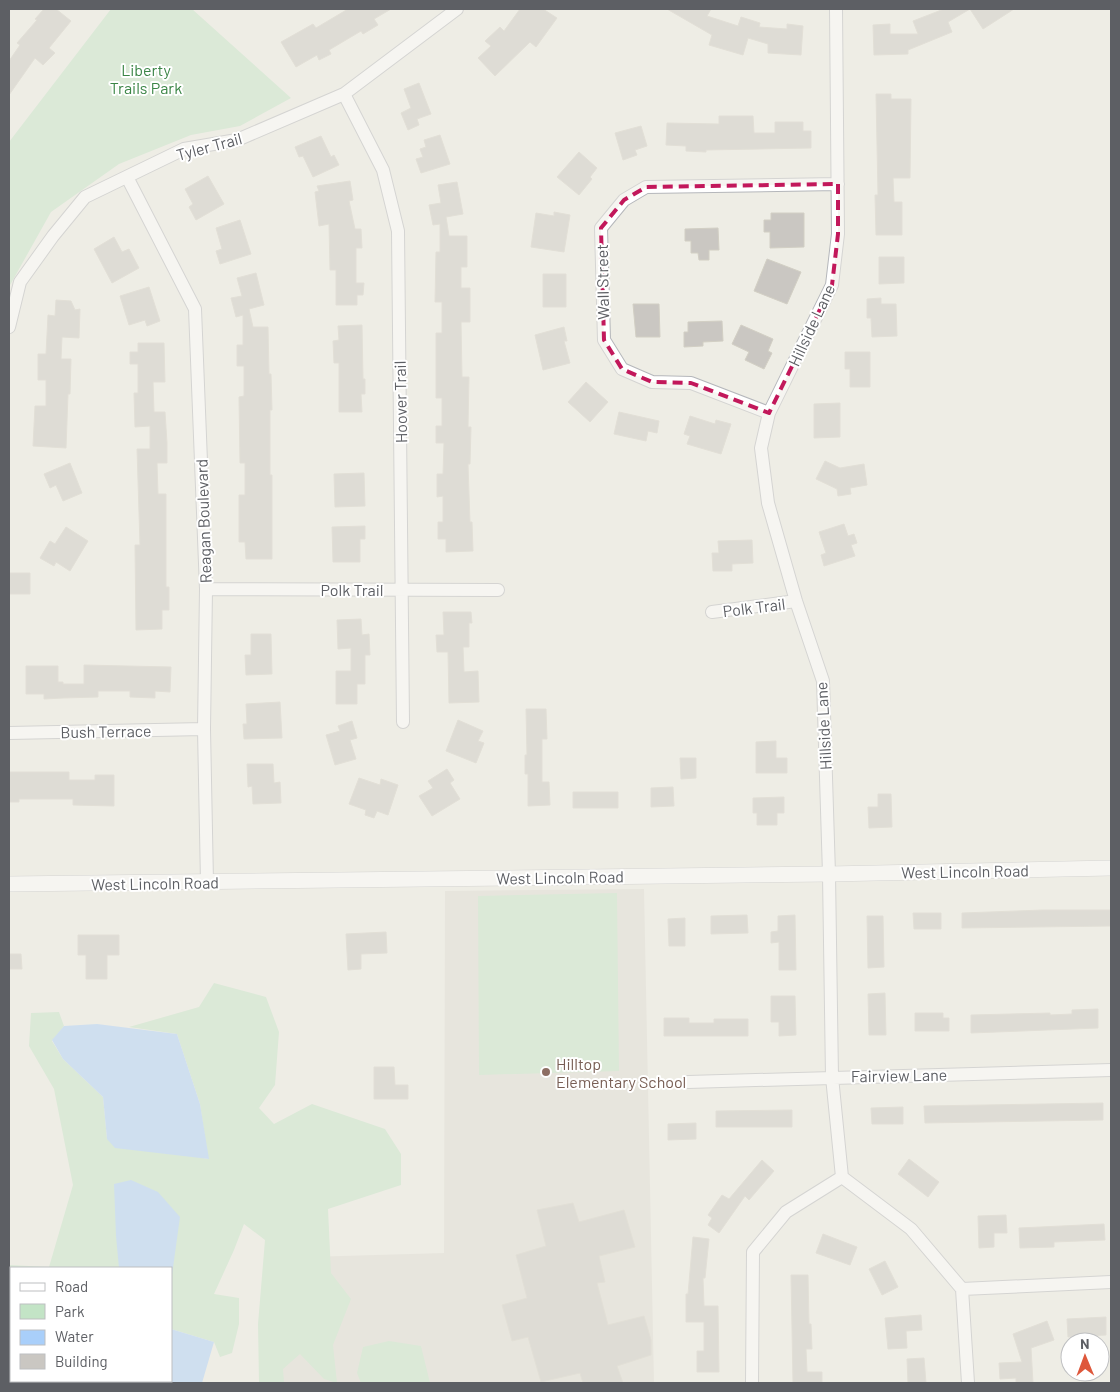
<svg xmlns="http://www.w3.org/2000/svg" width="1120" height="1392" font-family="Barlow,sans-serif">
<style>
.education{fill:#dedcd3}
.green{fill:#c3e4c6}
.water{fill:#a9cffa}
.building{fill:#cac7c2;stroke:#d2cfc4}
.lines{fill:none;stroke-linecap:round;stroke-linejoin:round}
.minor-casing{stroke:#b5b7bb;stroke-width:14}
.tertiary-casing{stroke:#b5b7bb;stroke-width:16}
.minor{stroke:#fff;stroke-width:12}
.tertiary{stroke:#fff;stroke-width:15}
.marked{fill:none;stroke:#c2185b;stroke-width:4;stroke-dasharray:10 6;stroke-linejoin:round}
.education-dot{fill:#8d6e63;stroke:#fff;stroke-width:2}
.labels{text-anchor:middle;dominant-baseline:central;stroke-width:4;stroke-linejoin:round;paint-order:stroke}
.park-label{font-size:16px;fill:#3b8546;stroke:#fff}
.street-label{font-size:16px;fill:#5d5f64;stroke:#fff}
.education-label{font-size:16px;fill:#785e54;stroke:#fff;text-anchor:start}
</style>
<rect width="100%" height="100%" fill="#eeede5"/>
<!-- education -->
<path class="education" d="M644 889 654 1383H270L272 1258 444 1253 445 891Z"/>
<!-- green -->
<path class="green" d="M111 9H192L291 98 240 126 191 135 119 164 51 212 9 287V142Z
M617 893 619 1071 479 1075 478 896Z
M214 983 266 997 279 1032 275 1085 259 1108 274 1124 312 1104 385 1129 401 1154V1185L328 1209 331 1273 351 1299 333 1345 337 1383 324 1379 300 1354 283 1369 284 1383H259L258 1324 265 1240 244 1224 234 1250 214 1294 239 1298V1324L232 1353 220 1357 214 1342 171 1329V1268H11V1319L9 1320V1265L49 1267 73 1185 54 1089 29 1046 31 1013 59 1012 64 1026 52 1041 63 1059 103 1097 107 1139 208 1159 200 1104 177 1034 129 1027 199 1007Z
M389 1341 421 1346 430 1383H361L357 1373 363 1347Z"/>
<!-- water -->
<path class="water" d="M97 1024 177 1034 200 1104 209 1159 115 1148 107 1139 103 1097 63 1059 52 1040 64 1026Z
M131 1180 158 1192 180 1217 171 1282V1268H119L116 1236 114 1184Z
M171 1329 214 1342 202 1383H9V1369H11V1381H171Z"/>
<!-- building -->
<path class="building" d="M44 9H56L71 21 49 48 55 53 43 65 35 58 9 95V61L20 45 17 43 37 20 35 19Z
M348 9H391L374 19 378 25 363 34 361 31 329 50 331 54 319 60 317 55 296 67 281 42 313 24 316 28Z
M520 9H543L557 18 536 47 530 42 495 76 478 58 491 46 485 41 500 27 504 31Z
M667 9H711L707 16 738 26 741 17 760 23 759 27 787 29V24L803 26 801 55 768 53V44L748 38 743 55 709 45 712 35Z
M944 9H970L948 22 952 32 908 50V54L874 55 873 25 890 24V34H918L913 21Z
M970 9H1014L983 29Z
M419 83 431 114 417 119 419 125 408 130 401 113 411 108 404 89Z
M876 94H891V99H911L910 178H893L894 202H902V235H876L875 195H878Z
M719 116H753L754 133H775V122H803V131H811V148L706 150V152L686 151V146L666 145 667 123 719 124Z
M641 126 647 146 635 150 637 155 623 160 615 133Z
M440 135 450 164 421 173 416 159 423 157 420 149 426 147 424 140Z
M321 136 331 157 334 155 339 165 313 177 303 156 299 157 295 147Z
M579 152 597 168 590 177 592 179 579 195 557 177Z
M208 176 224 204 196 220 189 207 193 204 185 189Z
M350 181 353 200 349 201 355 229H361L362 248H356V283H364L363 295H357V305H336V270H330L329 224 319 226 315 192 319 191 317 186Z
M457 182 463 214 446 217 449 236H467V267H461V288H470V322H461L462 377H469L468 427H471L470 464H468L470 522H472L473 551 446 552V539H438V522H443V496L437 497V474H443L444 443H436V426H442V398H436V333H442V302H435L436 252H440V224L433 225 429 205 441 203 438 185Z
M554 212 570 215 564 252 531 247 536 213 554 216Z
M771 213H804V247L770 248V232H764V220H771Z
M240 220 251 254 220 264 216 251 222 249 216 228Z
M718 228 719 250H709V260H699L698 253H691V241H685V229Z
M114 237 122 252 129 249 139 268 112 283 94 249Z
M879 257H904V283L879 284Z
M767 259 801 272 787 304 754 291Z
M256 273 264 305 249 309 253 327H268L269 374H271L272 410H270V475H272V559H246L245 542H239V495H245V463H240L239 397 244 396V366H237V345H243V315L236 317 231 298 242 296 237 278Z
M543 274H566V307H543Z
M149 287 160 321 147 326 145 320 129 325 120 296Z
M881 298V304H896L897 336 872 337 871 318H867V299Z
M56 300 71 301 75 310 80 309 79 338 62 337 61 359H71L70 394H68L66 448 33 446 35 406H46V380H38V354H46L48 315 55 316Z
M633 304H659L660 337H636Z
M722 321 723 341 703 342V346L684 347V332H688V322Z
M362 325 363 379H365V394H361L362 412H339V363H334L333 341 339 340 338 326Z
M741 325 773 339 768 351 772 353 764 369 745 360 749 352 732 344Z
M564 327 567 341H564L570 363 543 370 535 335Z
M138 343H164L165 382H153L154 412H165L167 443V463H157L158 494H166V587H169V610H162V629L136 630 135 545H140L137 449H150V426L135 427 134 393H138V364H130V352H138Z
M845 352H870V387H850V369H845Z
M586 382 608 402 590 422 568 402Z
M840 403V437L814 438V404Z
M619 412 659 421 657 433 648 431 646 441 614 434Z
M690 416 715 424 716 420 731 424 721 454 687 444 690 436 684 434Z
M825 461 840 468 864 464 867 485 850 488 851 494 838 496 837 489 816 479Z
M70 463 82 493 63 501 56 485 50 488 44 474Z
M364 473 365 506 335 507 334 474Z
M844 524 848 536 854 534 857 543 851 545 855 556 824 566 821 555 826 553 819 532Z
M365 526V539H360V562H333L332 527Z
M66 527 88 541 70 571 56 562 54 566 40 558 50 541 55 544Z
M752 540 753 563 732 564V571H713L712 553H719L718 541Z
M9 573H30V594H9Z
M443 612H471L472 623H469V647H463L464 672 478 671 479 702 449 703 448 652H437L436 635H444Z
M361 619 362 635 369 634 370 655H365V684H357V704H336V671H351V648L338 649 337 620Z
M251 634H271L272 674 246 675 245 655H251Z
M84 665 171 667 170 692 155 691V698L130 697V691H98V697L63 698 44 699V694H26V666H58V682H63V684H84Z
M280 702 282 738 244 739 243 724H247L246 704Z
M526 709H546L547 739H542V782H549L550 805 528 806V774H525V755H527Z
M458 720 483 731 478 741 484 743 476 763 446 751Z
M352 721 357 738 350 740 356 759 335 765 326 735 340 731 338 726Z
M776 741V758H787V773H756V742Z
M680 758H696V778L681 779Z
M247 764H273L274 783 280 782 281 803 253 804 252 786 248 787Z
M447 769 454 780 450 783 460 799 432 816 419 796 433 788 428 781Z
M9 772H69V780H95V775H114V806L73 805V799H19V802H9Z
M359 778 380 785 381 779 398 785 388 815 377 811 374 818 365 815 366 810 349 804Z
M673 787 674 806 651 807V788Z
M573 792H618V808H573Z
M878 794H891L892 827 869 828 868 807H878Z
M784 797V813H777V825H757V813H753V798Z
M1043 910H1111V926L962 928V913Z
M913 913H941V929H914Z
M747 915 748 933 711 934V916Z
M795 915 796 970H779V942L771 943V932L778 931V916Z
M867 916H883L884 967 868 968Z
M685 918V946H669L668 919Z
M386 932 387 953 361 954V969L348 970 346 934Z
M78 935H119V955H107V979H86V955H78Z
M9 954H21L22 969H9Z
M885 993 886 1035H869L868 994Z
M771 996H795L796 1035 779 1036V1022H771Z
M1098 1009V1028L971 1033V1015L1050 1013V1015L1072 1014V1010Z
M915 1013H943V1018H949V1031H915Z
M664 1018H689V1023H714V1019H748V1036H664Z
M374 1067H394L395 1085H408V1099H374Z
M1103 1103V1120L925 1123 924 1106Z
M903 1107V1124H872L871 1108Z
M792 1110V1127H716V1111Z
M696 1123V1139L668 1140V1124Z
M909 1159 939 1182 928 1197 898 1174Z
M762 1160 774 1171 749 1200 745 1196 719 1233 708 1225 712 1218 708 1215 722 1195 729 1199Z
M573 1203 579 1222 624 1210 635 1247 599 1256 605 1282 597 1283 608 1325 644 1316 651 1340V1355L617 1366 623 1383H583L580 1373 541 1382 528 1337 512 1341 502 1305 527 1298 516 1255 546 1246 537 1210Z
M1006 1215 1007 1233H994V1247L979 1248 978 1216Z
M1104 1224 1105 1240 1054 1242V1247L1020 1248 1019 1228Z
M823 1234 857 1247 850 1265 816 1253Z
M693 1237 709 1239 705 1278H703L704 1306H718L719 1372H697V1351H704V1322H686V1294H688Z
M885 1261 898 1287 882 1295 869 1269Z
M791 1275H808L809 1324H811L812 1349H806L807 1372H822V1383H793Z
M921 1315 922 1330 906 1331 907 1348 888 1349 885 1318Z
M1106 1317V1335L1068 1337 1067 1319Z
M1047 1321 1054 1340 1031 1348 1033 1383H1016V1378L1000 1379 999 1363 1022 1362 1013 1334Z
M924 1358 926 1383H908L907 1359Z"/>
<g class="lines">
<!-- minor casing -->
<g class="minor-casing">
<path id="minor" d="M836 9 838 234 832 285 769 413 761 448 768 503 796 601 823 681 829 874 832 1077 842 1177 911 1229 962 1289 968 1383
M344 94 383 170 398 231 403 722
M127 177 195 309 206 589 204 729 207 882
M9 327 20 282 53 236 85 197 184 149 237 140 344 94 457 9
M769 413 691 383 652 382 622 369 604 340 601 228 624 200 646 187 838 184
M206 589 498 590
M712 612 796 601
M9 733 204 729
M688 1082 1111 1070
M962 1289 1111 1282
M752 1383 753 1252 786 1212 842 1177"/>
</g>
<!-- tertiary casing -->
<g class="tertiary-casing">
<path id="tertiary" d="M9 884 829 874 1111 868"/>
</g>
<!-- minor -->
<use href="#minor" class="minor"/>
<!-- tertiary -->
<use href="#tertiary" class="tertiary"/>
</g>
<!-- marked area -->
<path d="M0 0H1120V1392H0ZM838 184V234L832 285 769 413 691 383 652 382 622 369 604 340 601 228 624 200 646 187Z" fill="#eeede5" fill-opacity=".55" fill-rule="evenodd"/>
<path class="marked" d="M838 184V234L832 285 769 413 691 383 652 382 622 369 604 340 601 228 624 200 646 187Z"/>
<!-- markers -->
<circle class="education-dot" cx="546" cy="1072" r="5"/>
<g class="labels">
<!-- park labels -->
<g class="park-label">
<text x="146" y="69">Liberty<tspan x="146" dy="18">Trails Park</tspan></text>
</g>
<!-- street labels -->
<g class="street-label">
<text transform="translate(209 146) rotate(-15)">Tyler Trail</text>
<text transform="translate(602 282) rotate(-91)">Wall Street</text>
<text transform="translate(811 325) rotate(-65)">Hillside Lane</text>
<text transform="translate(400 402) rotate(-91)">Hoover Trail</text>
<text transform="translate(203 521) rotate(-92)">Reagan Boulevard</text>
<text x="352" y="589">Polk Trail</text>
<text transform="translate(754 607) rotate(-7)">Polk Trail</text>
<text transform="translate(823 726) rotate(-93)">Hillside Lane</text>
<text transform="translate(106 731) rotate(-1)">Bush Terrace</text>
<text transform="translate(965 871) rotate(-1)">West Lincoln Road</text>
<text transform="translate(560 877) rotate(-1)">West Lincoln Road</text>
<text transform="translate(155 883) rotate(-1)">West Lincoln Road</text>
<text transform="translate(899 1075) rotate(-1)">Fairview Lane</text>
</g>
<!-- education labels -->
<g class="education-label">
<text x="556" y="1063">Hilltop<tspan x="556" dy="18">Elementary School</tspan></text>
</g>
</g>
<!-- border -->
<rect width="1120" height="1392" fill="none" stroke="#5d5f64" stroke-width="20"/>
<!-- legend -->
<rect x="10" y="1267" width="162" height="115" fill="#ffffff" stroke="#bebfc1"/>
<rect x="20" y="1283" width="25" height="8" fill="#ffffff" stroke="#bebfc1"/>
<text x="55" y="1292" font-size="15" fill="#5d5f64">Road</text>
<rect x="20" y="1304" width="25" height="15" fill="#c3e4c6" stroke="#bebfc1"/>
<text x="55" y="1317" font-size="15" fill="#5d5f64">Park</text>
<rect x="20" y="1330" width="25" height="15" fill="#a9cffa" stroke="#bebfc1"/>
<text x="55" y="1342" font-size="15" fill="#5d5f64">Water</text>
<rect x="20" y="1354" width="25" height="15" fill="#cac7c2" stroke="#bebfc1"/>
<text x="55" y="1367" font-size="15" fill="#5d5f64">Building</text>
<!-- north arrow -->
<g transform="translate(1085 1357) rotate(359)"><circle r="24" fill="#ffffff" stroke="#bebfc1"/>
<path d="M0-4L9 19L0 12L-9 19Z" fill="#de573b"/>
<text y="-8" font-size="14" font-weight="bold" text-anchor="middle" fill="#5d5f64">N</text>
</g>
</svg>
